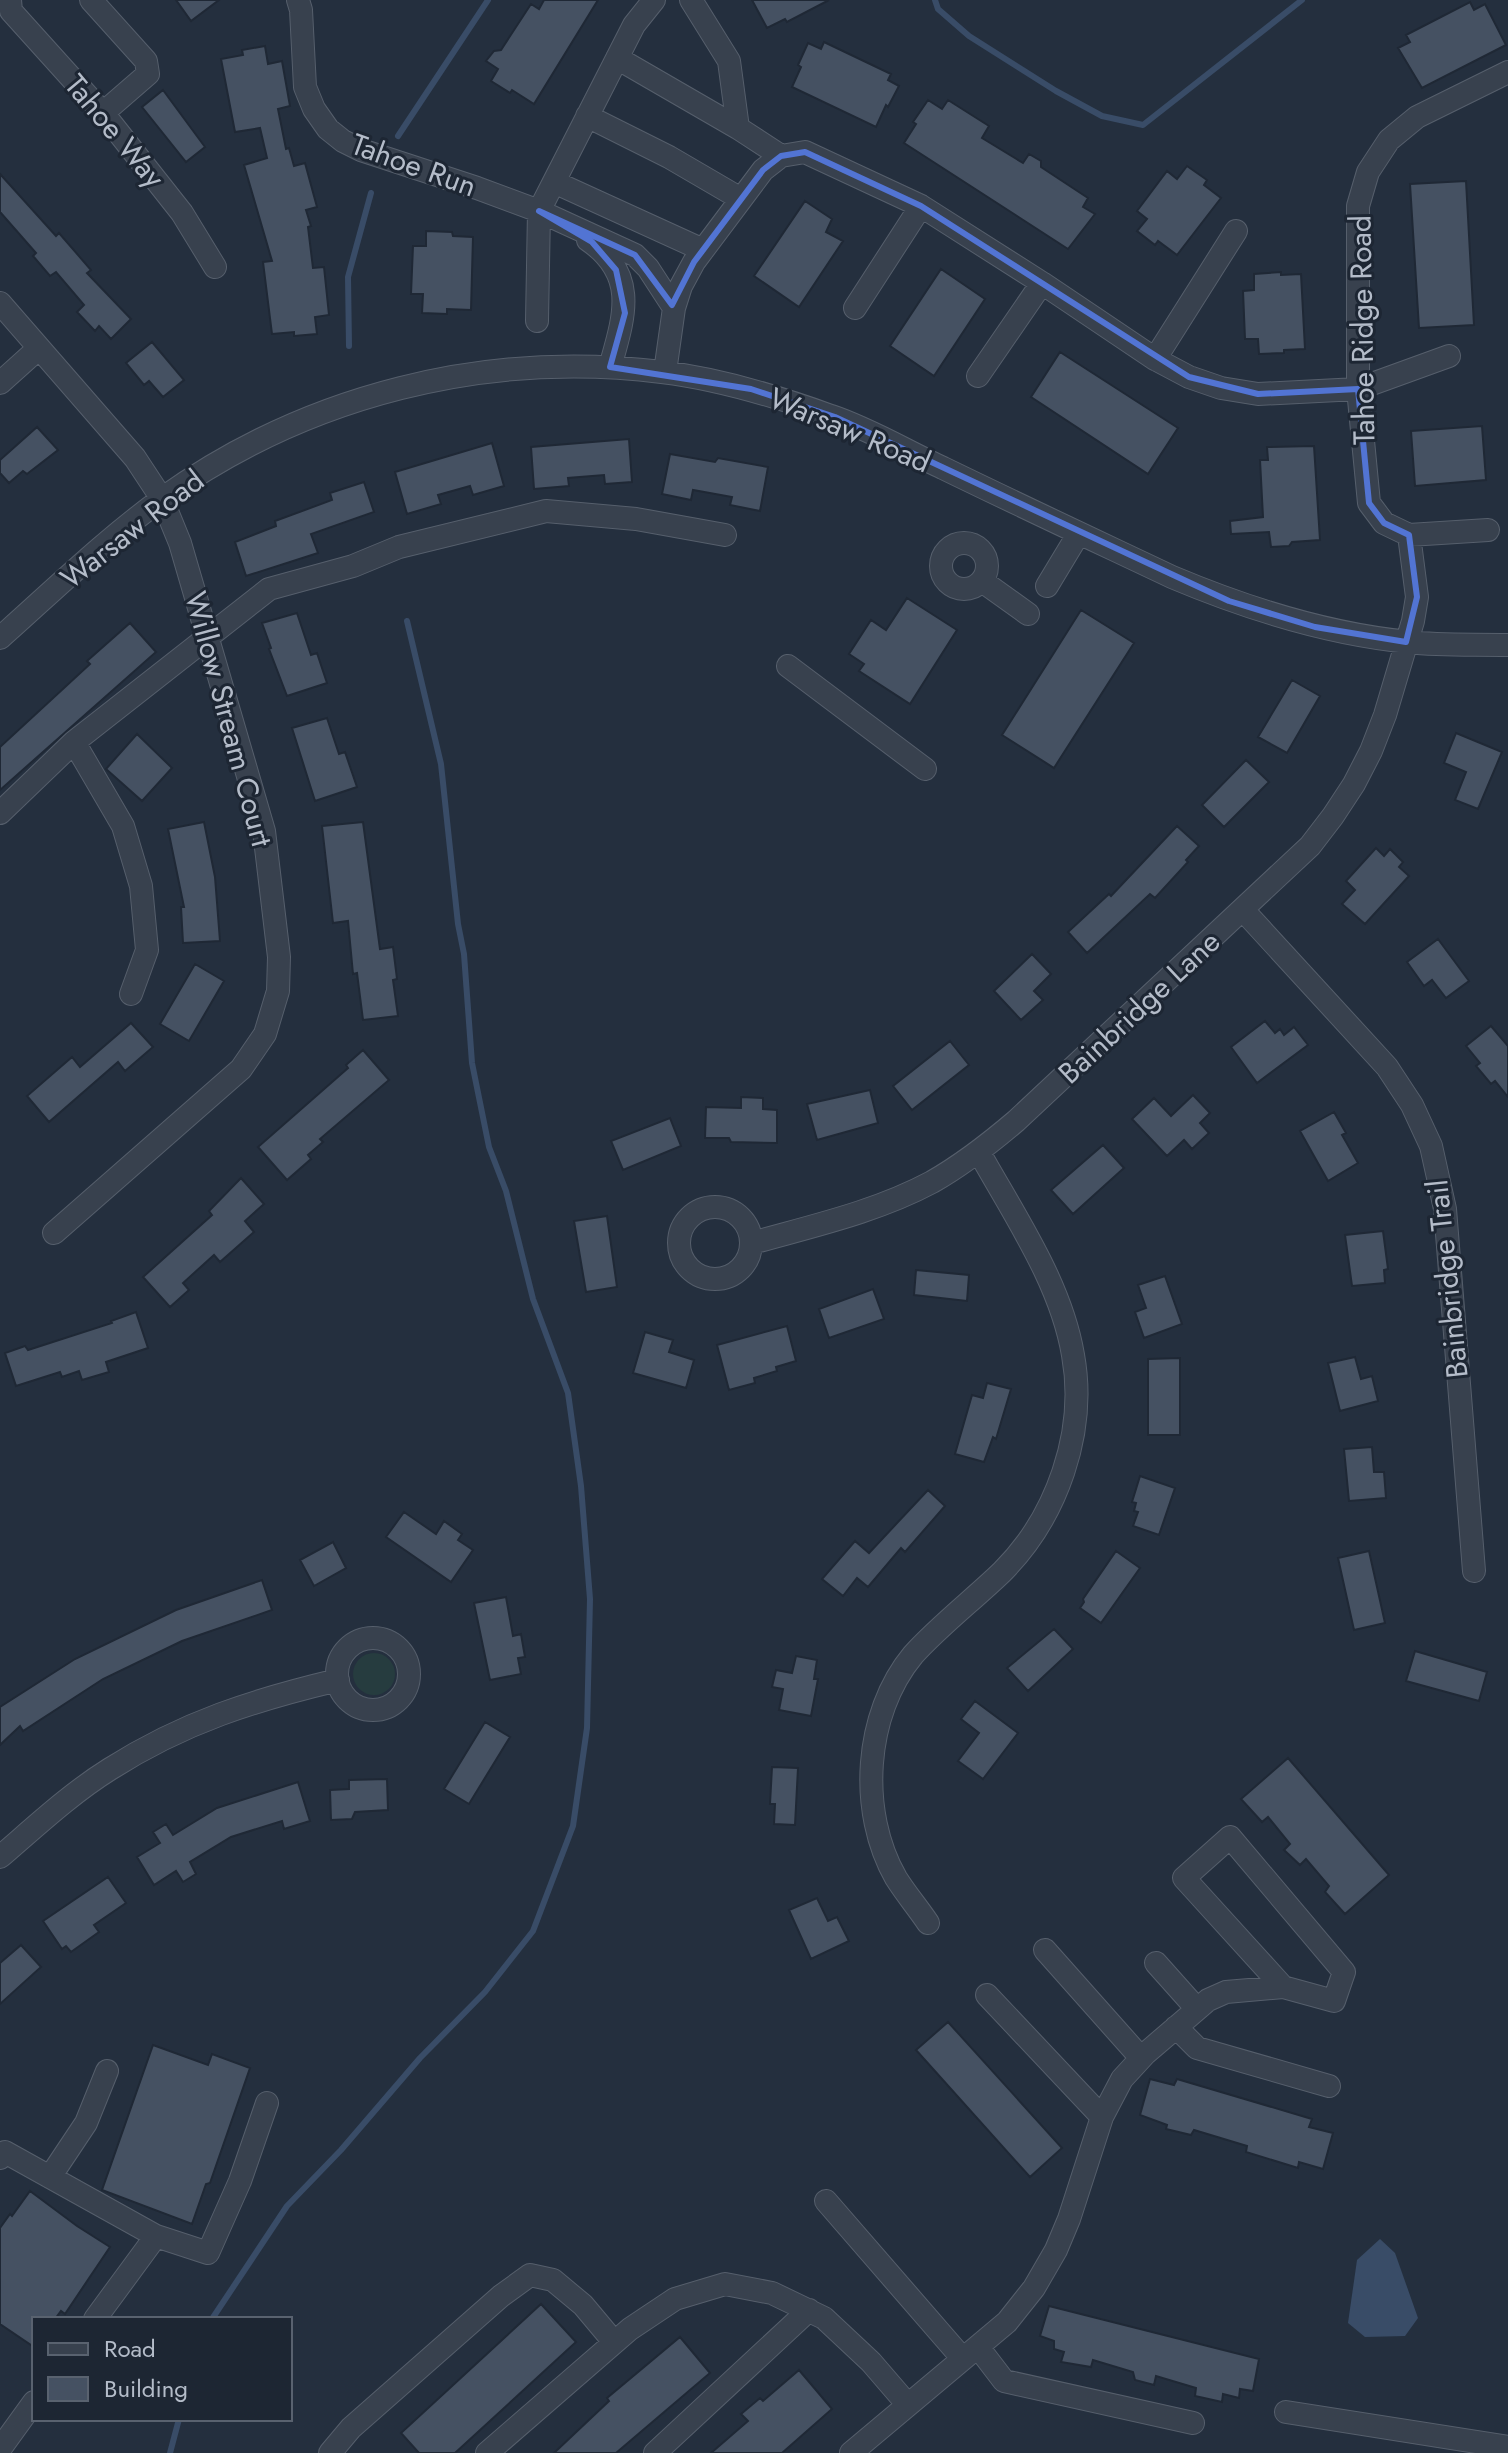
<svg xmlns="http://www.w3.org/2000/svg" width="1508" height="2453" font-family="Jost,sans-serif">
<style>
.green{fill:#263c3f}
.water{fill:#394c67}
.lines{fill:none;stroke-linecap:round;stroke-linejoin:round}
.stream{stroke:#394c67;stroke-width:6}
.building{fill:#455162;stroke:#1f2835;stroke-width:2}
.minor-casing{stroke:#565f6c;stroke-width:24}
.minor{stroke:#38414e;stroke-width:22}
.marked{fill:none;stroke:#5274d3;stroke-width:6;stroke-linejoin:round}
.labels{text-anchor:middle;dominant-baseline:central;stroke-width:6;stroke-linejoin:round;paint-order:stroke}
.street-label{font-size:30px;fill:#b4bcc9;stroke:#1d2633}
</style>
<rect width="100%" height="100%" fill="#242f3e"/>
<!-- green -->
<path class="green" d="M353 1674a21 21 0 1 1 42 0a21 21 0 1 1-42 0Z"/>
<!-- water -->
<path class="water" d="M1380 2239 1395 2253 1418 2318 1405 2336 1365 2337 1348 2323 1357 2260Z"/>
<g class="lines">
<!-- stream -->
<path class="stream" d="M935 0 938 9 969 36 1056 91 1102 116 1143 125 1302 0
M398 136 488 0
M349 346 348 277 371 193
M212 2319 287 2206 341 2150 420 2058 485 1992 533 1931 573 1826 587 1728 590 1599 581 1486 568 1393 533 1299 506 1191 489 1147 472 1063 464 954 458 924 441 764 407 621
M170 2453 179 2419"/>
</g>
<!-- building -->
<path class="building" d="M176 0H219L191 21Z
M544 0H598L534 104 512 90 510 93 491 81 498 69 486 61 494 51 501 50 531 4 539 9Z
M752 0H829L787 22 785 19 767 28Z
M1470 2 1474 10 1485 4 1506 45 1422 88 1398 48 1410 42 1406 35Z
M824 42 891 74 888 80 899 86 888 107 886 105 876 127 792 87 801 67 798 65 808 43 821 49Z
M265 46 268 64 282 61 290 106 278 109 286 149 289 148 294 166 305 163 317 207 306 210 311 226 308 227 313 268 324 267 329 315 315 317 317 334 294 336V332L272 334 263 262 272 261 244 165 267 158 260 128 235 132 221 59 243 55 242 50Z
M163 90 205 147 186 162 142 107Z
M928 100 942 109 948 100 989 126 982 138 1023 163 1029 154 1041 161V167L1088 198 1083 207 1095 214 1068 249 904 143 916 124 913 122Z
M1187 166 1207 180 1204 185 1221 198 1177 255 1158 241 1155 245 1137 231 1147 219 1137 211 1167 171 1177 179Z
M0 174 56 236 59 233 91 270 87 273 131 319 111 339 99 326 95 331 77 312 84 305 56 272 50 276 33 256 36 253 0 212Z
M1466 181 1474 325 1419 328 1410 184Z
M805 201 832 219 826 232 843 241 799 307 754 276Z
M426 231 452 232 453 236 473 237 471 310 447 309V314L422 313 423 294H411L413 246H426Z
M941 269 985 299 934 376 890 346Z
M1281 272V275L1301 274 1305 349 1284 350V353L1259 354 1258 339H1245L1243 291 1254 290V274Z
M152 342 184 380 163 397 149 381 144 385 126 363Z
M1060 352 1178 428 1148 474 1031 397Z
M1482 426 1486 480 1415 486 1411 431Z
M37 427 58 450 27 474 23 471 9 483 0 473V460Z
M629 439 632 482 605 484 604 475 568 478 569 486 534 489 531 447Z
M492 443 504 486 473 495 470 486 438 495 441 504 407 514 395 472Z
M1314 446 1320 540 1292 542 1289 546 1271 547 1269 532 1231 534 1230 521 1263 517 1260 460H1268L1267 447Z
M670 454 715 462 718 458 768 467 760 511 730 505 732 497 693 490 691 500 662 494Z
M364 482 374 512 311 534 318 553 246 576 235 542 276 526 275 521 332 500 330 493Z
M907 598 957 630 910 704 859 671 864 664 849 654 871 620 886 630Z
M1081 610 1134 643 1054 768 1002 735Z
M297 613 311 655 317 653 327 683 287 696 269 649 271 648 262 623Z
M130 623 156 652 0 790V747L90 664 87 661Z
M1292 680 1320 696 1287 753 1258 737Z
M327 718 339 754 345 752 357 787 315 801 292 728Z
M1456 733 1502 752 1478 809 1455 800 1466 772 1444 763Z
M137 734 172 768 142 801 106 769Z
M1246 760 1269 782 1224 827 1202 805Z
M204 822 215 877 220 941 183 943 181 907H184L168 829Z
M363 822 380 949 393 947 397 979 393 980 398 1016 363 1020 357 973 353 974 348 921 333 923 322 826Z
M1177 826 1199 846 1186 860 1188 862 1155 898 1150 894 1087 953 1068 932 1109 894 1111 896Z
M1376 848 1384 856 1390 849 1403 862 1399 867 1409 876 1365 924 1342 904 1355 890 1346 881Z
M1438 939 1469 981 1446 998 1432 980 1424 986 1407 962Z
M1032 954 1051 974 1034 991 1043 1000 1021 1020 994 991Z
M195 964 224 981 189 1041 160 1024Z
M1265 1021 1275 1033 1280 1029 1284 1035 1294 1027 1308 1045 1257 1083 1231 1047Z
M131 1023 153 1047 125 1071 118 1062 49 1122 27 1096 72 1057 80 1067Z
M1491 1026 1508 1046V1097L1495 1081 1491 1084 1476 1066 1480 1063 1466 1046Z
M950 1041 969 1065 912 1110 893 1086Z
M363 1050 389 1080 320 1139 323 1142 308 1155 311 1159 287 1180 258 1147 348 1068 346 1065Z
M870 1090 878 1123 817 1140 807 1104Z
M1193 1095 1210 1113 1200 1123 1209 1133 1192 1149 1184 1140 1167 1156 1132 1119 1154 1098 1171 1116Z
M741 1097 763 1098V1109L777 1110V1143L731 1142 729 1138H705L706 1107 741 1108Z
M1334 1112 1346 1133 1342 1135 1358 1163 1328 1181 1300 1131Z
M670 1118 681 1146 623 1170 611 1141Z
M1103 1145 1124 1168 1073 1214 1051 1190Z
M241 1178 264 1204 245 1221 254 1232 220 1262 214 1255 183 1283 189 1290 170 1307 143 1277 212 1215 209 1211Z
M607 1216 617 1287 586 1292 574 1221Z
M1383 1231 1388 1269 1384 1270 1385 1283 1352 1286 1345 1235Z
M916 1270 969 1275 967 1301 914 1295Z
M1165 1276 1182 1324 1144 1338 1135 1312 1146 1308 1138 1285Z
M873 1289 884 1319 829 1338 819 1309Z
M136 1312 148 1348 106 1362 109 1372 82 1380 79 1371 62 1377 60 1372 16 1386 5 1353 25 1346 28 1350 112 1323 111 1321Z
M787 1326 796 1361 776 1367 777 1371 754 1378 755 1383 729 1390 717 1345Z
M645 1332 673 1340 669 1352 694 1360 686 1388 633 1373Z
M1355 1357 1361 1379 1372 1376 1378 1401 1340 1411 1328 1363Z
M1180 1358V1435H1148V1359Z
M987 1383 1011 1389 996 1439 993 1437 984 1462 955 1454 972 1395 983 1398Z
M1372 1447 1374 1472H1384L1386 1498 1349 1501 1344 1449Z
M1140 1476 1175 1488 1159 1535 1133 1526 1138 1512 1134 1511 1136 1503 1132 1502Z
M928 1490 945 1506 905 1552 901 1548 868 1587 857 1578 843 1596 822 1579 855 1541 869 1553Z
M404 1512 436 1534 444 1521 462 1534 458 1540 473 1550 451 1582 386 1537Z
M333 1542 346 1568 314 1586 300 1560Z
M1116 1551 1140 1568 1101 1623 1080 1608 1084 1602 1083 1599Z
M1369 1551 1385 1623 1354 1630 1338 1558Z
M262 1580 272 1610 182 1641 103 1679 23 1731 20 1726 0 1745V1707L75 1659 176 1610Z
M506 1597 513 1636 521 1634 525 1657 518 1658 521 1674 490 1680 474 1603Z
M1054 1629 1073 1649 1028 1691 1007 1668Z
M1415 1651 1487 1672 1479 1701 1406 1681Z
M796 1656 817 1660 814 1679H818L811 1716 779 1710 783 1689 772 1687 776 1670 792 1673Z
M975 1701 1018 1733 983 1779 958 1761 979 1733 961 1719Z
M485 1722 510 1737 469 1804 444 1789Z
M1288 1758 1389 1875 1345 1914 1325 1892 1329 1886 1306 1859 1300 1865 1284 1850 1290 1844 1268 1817 1262 1822 1241 1799Z
M772 1767 798 1768 795 1825 774 1824 775 1804H770Z
M387 1779 388 1810 355 1812 352 1819 331 1820 330 1790 349 1789V1780Z
M298 1782 310 1821 284 1829 282 1821 231 1837 190 1862 196 1874 183 1882 176 1871 154 1885 137 1857 160 1843 153 1832 166 1824 173 1835 217 1808Z
M108 1877 126 1903 94 1925 99 1932 71 1952 66 1946 62 1949 43 1921Z
M817 1898 828 1921 837 1917 849 1941 811 1959 789 1910Z
M21 1945 41 1967 0 2004V1963Z
M948 2022 1062 2148 1030 2177 916 2050Z
M153 2045 208 2065 212 2054 250 2068 210 2183 206 2184 192 2224 102 2190Z
M1150 2079 1174 2085 1177 2079 1312 2119 1309 2127 1333 2133 1323 2169 1299 2162 1298 2168 1246 2152 1247 2146 1194 2130 1191 2135 1166 2129 1167 2125 1140 2115Z
M30 2191 77 2226 110 2247 65 2314 61 2311 55 2319H34V2347L0 2324V2228L10 2214 12 2216Z
M541 2304 576 2342 455 2453H419L401 2433Z
M1049 2306 1259 2359 1253 2391 1240 2389 1239 2398 1223 2394 1222 2402 1195 2396 1196 2388 1156 2376 1154 2385 1135 2380 1133 2372 1093 2360 1091 2367 1061 2362 1064 2352 1054 2349V2341L1040 2336Z
M680 2337 710 2373 616 2453H554L609 2401 607 2398Z
M799 2370 832 2409 782 2453H711L748 2421 741 2414 760 2398 763 2401Z"/>
<g class="lines">
<!-- minor casing -->
<g class="minor-casing">
<path id="minor" d="M10 0 11 11 103 113 182 213 215 267
M91 0 146 61 148 74 103 113
M298 0 301 10 305 87 314 109 328 129 343 141 361 150 477 188 539 211 635 255 648 268 674 308
M691 0 729 61 738 128 781 156
M617 58 738 128
M587 116 669 157 741 199
M554 182 703 250
M588 240C639 275 624 317 610 367
M0 303 135 458 162 499 180 543 264 831 279 957 278 991 265 1034 241 1069 54 1233
M855 308 921 206
M537 321 539 211 634 25 654 0
M1155 359 1236 231
M665 372 674 308 681 286 694 262 763 170 781 156 805 152 921 206 1042 283 1155 359 1189 377 1221 388 1258 394 1358 389 1449 356
M978 376 1042 283
M0 383 39 348
M1409 535 1488 530
M941 566a23 23 0 1 1 46 0a23 23 0 1 1-46 0Z
M982 581 1028 614
M1047 586 1079 533
M0 638C53 591 105 540 163 498 307 395 486 350 662 372 720 379 776 396 831 416 870 429 906 451 943 468 1019 505 1096 541 1172 577 1248 609 1327 634 1409 642 1442 646 1475 644 1508 645
M788 666 925 769
M74 742 123 826 141 886 147 950 131 994
M0 813 74 742 269 589 353 566 399 547 546 511 636 519 725 535
M1243 910 1387 1067 1412 1105 1431 1146 1445 1209 1474 1571
M679 1243a36 36 0 1 1 72 0a36 36 0 1 1-72 0Z
M752 1243C812 1226 876 1212 932 1182 962 1165 989 1144 1016 1121L1310 846 1333 816 1354 784 1371 751 1385 715 1413 621 1417 597 1409 535 1384 523 1369 503 1358 389V206L1368 172 1389 140 1417 117 1508 72
M337 1674a36 36 0 1 1 72 0a36 36 0 1 1-72 0Z
M0 1857C35 1827 70 1794 110 1769 184 1722 254 1700 338 1680
M928 1923C918 1908 906 1894 896 1878 858 1812 864 1714 913 1655 938 1627 974 1599 1002 1572 1057 1517 1087 1432 1073 1355 1061 1283 1014 1215 979 1152
M1045 1950 1141 2058
M1156 1963 1197 2009
M987 1995 1102 2117
M1176 2027 1197 2048 1329 2086
M0 2158 5 2152 156 2236 208 2253 240 2181 267 2103
M50 2177 86 2123 107 2071
M826 2201 963 2359
M95 2319 156 2236
M978 2347 1004 2381 1193 2423
M1286 2412 1508 2447
M0 2449 34 2402
M330 2453 351 2428 501 2296 530 2275 553 2280 583 2305 614 2342
M487 2453 630 2329 675 2299 725 2284 772 2293 824 2318 871 2362 908 2405
M655 2453 809 2310
M851 2453 1007 2322 1034 2288 1056 2250 1069 2219 1102 2117 1122 2079 1145 2054 1208 2000 1226 1992 1283 1987 1334 2001 1344 1972 1230 1837 1184 1878 1283 1987"/>
</g>
<!-- minor -->
<use href="#minor" class="minor"/>
</g>
<!-- marked area -->
<path class="marked" d="M805 152 921 206 1189 377 1258 394 1358 389 1369 503 1384 523 1409 535 1417 597 1406 642 1315 627 1229 601 835 417 751 389 610 367 625 313 616 270 592 242 539 211 635 255 672 305 694 262 763 170 781 156Z"/>
<g class="labels">
<!-- street labels -->
<g class="street-label">
<text transform="translate(115 131) rotate(50)">Tahoe Way</text>
<text transform="translate(414 165) rotate(20)">Tahoe Run</text>
<text transform="translate(1362 330) rotate(-91)">Tahoe Ridge Road</text>
<text transform="translate(850 430) rotate(23)">Warsaw Road</text>
<text transform="translate(132 529) rotate(-38)">Warsaw Road</text>
<text transform="translate(229 719) rotate(75)">Willow Stream Court</text>
<text transform="translate(1139 1007) rotate(-43)">Bainbridge Lane</text>
<text transform="translate(1447 1279) rotate(-96)">Bainbridge Trail</text>
</g>
</g>
<!-- legend -->
<rect x="32" y="2317" width="260" height="104" fill="#1d2633" stroke="#59626f" stroke-width="2"/>
<rect x="48" y="2343" width="40" height="12" fill="#38414e" stroke="#59626f" stroke-width="2"/>
<text x="104" y="2357" font-size="24" fill="#b4bcc9">Road</text>
<rect x="48" y="2377" width="40" height="24" fill="#455162" stroke="#59626f" stroke-width="2"/>
<text x="104" y="2397" font-size="24" fill="#b4bcc9">Building</text>
</svg>
